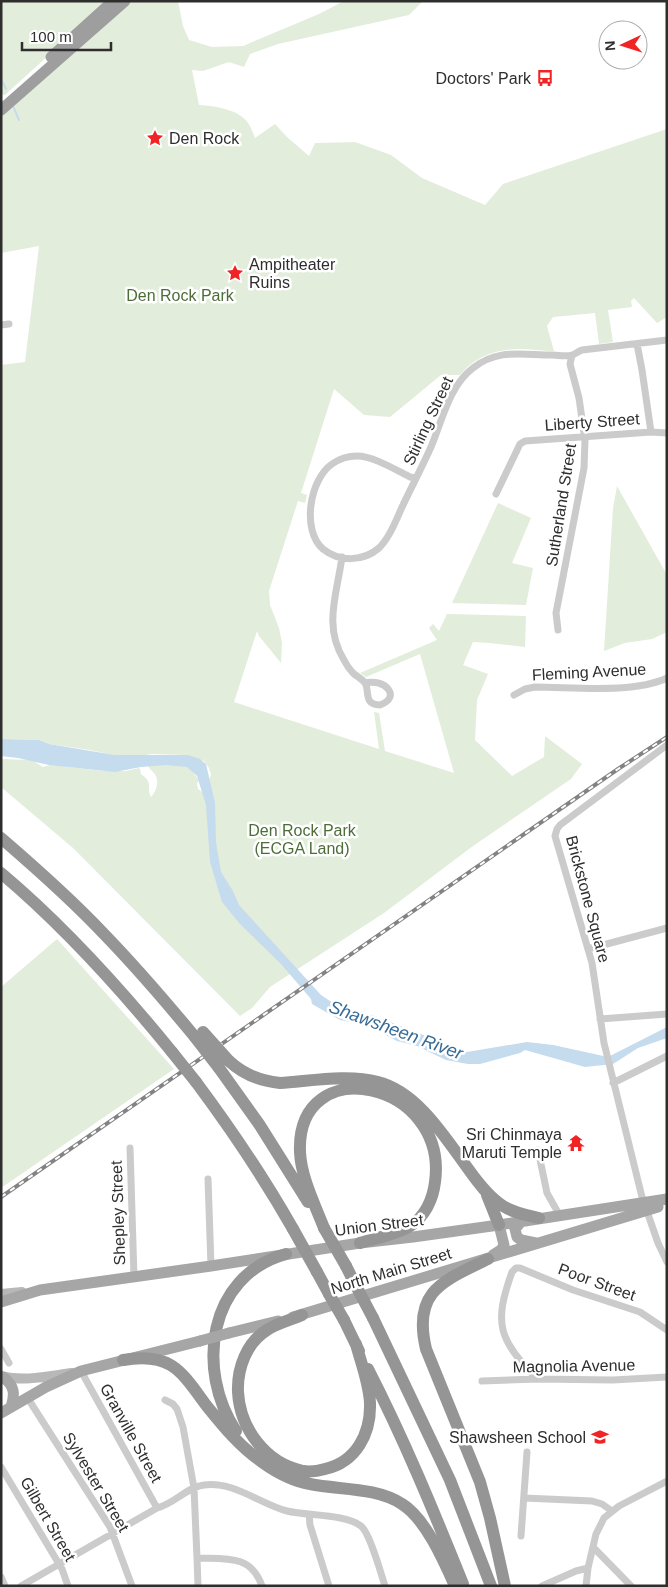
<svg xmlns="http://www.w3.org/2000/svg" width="668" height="1587" font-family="Arial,sans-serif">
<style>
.green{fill:#e3eddb}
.water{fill:#c5dbee}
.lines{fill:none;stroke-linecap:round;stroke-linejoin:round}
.stream{stroke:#c5dbee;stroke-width:2}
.minor{stroke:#cbcbcb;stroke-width:7}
.secondary{stroke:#b8b8b8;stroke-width:10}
.primary{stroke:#a6a6a6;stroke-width:11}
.trunk{stroke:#9e9e9e;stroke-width:11}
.motorway{stroke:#959595;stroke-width:12}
.rail-casing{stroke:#838383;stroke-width:4}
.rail{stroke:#fff;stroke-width:2;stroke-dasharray:5.5;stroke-linecap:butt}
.primary-bridge{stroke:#a6a6a6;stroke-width:11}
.motorway-bridge{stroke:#959595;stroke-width:12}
.labels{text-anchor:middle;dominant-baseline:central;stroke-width:5;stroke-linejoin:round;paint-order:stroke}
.poi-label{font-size:16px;fill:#2e2e2e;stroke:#fff;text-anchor:end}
.park-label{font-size:16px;fill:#4d6d38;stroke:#fff}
.street-label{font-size:16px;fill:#2e2e2e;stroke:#fff}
.water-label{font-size:18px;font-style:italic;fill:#366b96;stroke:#fff}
</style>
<rect width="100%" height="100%" fill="#fff"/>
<!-- green -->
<path class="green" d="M1 1H108L5 95 1 94Z
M130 1H178L183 26 189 40 212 47 243 46 319 14 344 1H423L409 15 278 44 250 54 244 67 229 62 203 71 192 70 199 105C214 106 239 109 248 123 251 127 253 133 255 138L275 124 287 137 309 156 315 143 355 142 391 155 422 178 485 205 503 184 667 129V317L657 323 634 298 631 301 632 307 608 310 613 342 599 344 595 313 553 317 547 326 554 351C542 351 531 349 519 349 496 349 474 357 460 375H441L390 417 364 415 334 389 301 493 307 495 305 503 298 501 269 591 270 605 279 628 282 643 281 663 259 636 257 631 234 702 379 749 374 712 379 713 385 751 454 773 420 654 366 677 360 673 437 640 429 628 433 624 439 631 447 614 526 616 525 647 489 643 473 642 463 665 488 674 477 700 475 740 512 776 544 757 545 736 582 764 571 779 473 846 384 913 270 987 252 1008 240 1016 73 848 1 787V759L32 760 43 767 54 764 68 767 104 771H126L139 768 140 769 141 774C154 783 146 787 151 797 156 792 159 783 156 776 154 772 150 770 148 766 158 762 175 765 186 764 192 769 194 775 199 780L197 784 198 789 205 794 211 774 209 768 204 761 186 755 152 754 140 756H118L90 750 49 744 39 740 1 739V365L25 362 39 246 1 253V116Z
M617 486 667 575V632L652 639 625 643 604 651 613 508Z
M498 503 531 518 512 563 533 568 526 605 452 603Z
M57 939 174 1069 1 1188V987Z"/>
<!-- water -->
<path class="water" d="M1 739 39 740 49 744 115 755H188L200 759 206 764 215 803 216 842 221 872 233 891 239 905 321 995C338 1007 352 1013 372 1015L467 1052 527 1042 553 1045 608 1057 667 1027V1038L638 1048 613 1064 585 1067 525 1050 520 1053 480 1064H468L446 1060 417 1046 397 1041 367 1025 340 1020 312 1004 311 999 281 964 240 924 222 902 210 862 206 805 197 776 187 767 166 765 141 767 115 772 49 765 18 758 1 756Z"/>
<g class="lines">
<!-- stream -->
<path class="stream" d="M1 79 6 89
M13 106 19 120"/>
<!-- minor -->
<path class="minor" d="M1 325 9 324
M637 344 642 370 651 432
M416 478 410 477C396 470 373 456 357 456 349 456 339 459 332 464 310 479 301 530 323 549 339 562 363 562 379 548 390 537 396 520 403 505 412 486 422 467 431 447 442 421 449 386 473 368 498 348 523 355 553 355 558 355 566 357 572 355 575 355 578 351 582 350L667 340
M496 494 520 444 525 441 651 432 667 433
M342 557C337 594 323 626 344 660 346 664 349 669 353 673 356 676 362 679 365 683 370 691 363 705 380 705 402 697 385 678 365 683
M558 630 556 613 584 468 585 440 579 398 570 364 572 355
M514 695 525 689 535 687C573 687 633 694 667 678
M667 745 560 825 557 829 555 836 592 963 604 1043 642 1197 658 1243 667 1262
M588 949 667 928
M600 1019 667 1014
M613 1083 667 1056
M130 1148 134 1277
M538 1150 547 1193 560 1216
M208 1179 211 1266
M1 1349 9 1363
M81 1371 157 1508
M537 1379C499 1339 493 1325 512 1272L516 1268H520L573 1290 640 1312 667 1330
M482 1381 537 1379 613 1380 667 1377
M27 1397 110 1527 132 1586
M165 1400 173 1404 177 1409 183 1427 194 1488 197 1558
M1 1467 62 1569 68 1586
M524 1498 592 1501 602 1504 612 1511
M309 1514 310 1525 329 1586
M521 1536 527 1452
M593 1547 631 1586
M1 1577 5 1586
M21 1586 157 1508C174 1504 187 1487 204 1485 234 1481 260 1504 287 1511 307 1516 346 1514 361 1526 370 1533 381 1574 385 1586
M198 1586 197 1558C225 1559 251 1554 262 1586
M542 1586 576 1571 588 1568
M586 1586 588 1568 596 1534 604 1518 619 1506 667 1481"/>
<!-- secondary -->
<path class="secondary" d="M1 1294 22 1292
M1 1376C24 1382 49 1376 72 1373"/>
<!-- primary -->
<path class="primary" d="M521 1222 515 1229 517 1237 521 1240 536 1243
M493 1255 501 1250 504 1245 499 1225
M1 1302 40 1290 211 1266 360 1243 413 1237 499 1225 667 1199
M293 1317 658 1207
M229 1333 278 1321
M3 1377C15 1386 15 1394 11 1407
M1 1413 46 1387 81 1371 200 1341"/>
<!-- trunk -->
<path class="trunk" d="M51 57 113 1
M1 110 125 1"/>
<!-- motorway -->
<path class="motorway" d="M1 838C37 869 72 900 104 934 136 967 166 1002 195 1037
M1 873C64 926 120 988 172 1052
M229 1061C243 1074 260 1081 280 1083 311 1081 348 1074 378 1082 418 1092 446 1139 469 1170 479 1184 489 1197 503 1206 514 1213 526 1215 539 1218
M219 1068 259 1124 308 1202
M196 1082C231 1129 264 1178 293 1229
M487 1195 499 1225
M324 1228C315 1205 301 1177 300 1152 296 1049 449 1081 435 1182 433 1199 425 1217 410 1226 395 1235 376 1238 360 1243
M488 1259C444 1281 412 1290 426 1349L480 1482 490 1518 505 1586
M346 1266 355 1284
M317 1272 329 1294
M302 1315C291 1320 278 1323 267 1330 247 1342 237 1368 238 1392 240 1428 265 1463 303 1471 310 1472 318 1471 325 1469 356 1462 371 1434 370 1403 369 1383 361 1363 356 1344
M373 1318 450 1480 491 1586
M344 1320 359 1351
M123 1360C171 1352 181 1371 206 1405 223 1426 239 1446 262 1462 276 1472 292 1481 310 1484 339 1490 376 1487 402 1504 425 1518 444 1561 455 1586
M368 1369C404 1439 434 1512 463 1584
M236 1431C196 1371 207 1276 286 1254"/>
<!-- rail casing -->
<g class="rail-casing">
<path id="rail" d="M1 1197 618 769 667 737"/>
</g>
<!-- rail -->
<use href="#rail" class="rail"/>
<!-- primary-bridge -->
<path class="primary-bridge" d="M200 1341 229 1333"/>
<!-- motorway-bridge -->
<path class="motorway-bridge" d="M203 1032 229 1061
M195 1037 219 1068
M172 1052 196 1082
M324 1228 346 1266
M293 1229 317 1272
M355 1284 373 1318
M329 1294 344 1320"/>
</g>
<!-- icons -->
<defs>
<g id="bus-bare" transform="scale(1.35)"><path d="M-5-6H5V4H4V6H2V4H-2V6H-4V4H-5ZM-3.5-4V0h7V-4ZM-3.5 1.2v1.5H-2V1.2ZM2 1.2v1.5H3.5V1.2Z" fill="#f12425" stroke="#fff" stroke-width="2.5" paint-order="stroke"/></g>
<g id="sight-bare" transform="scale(1.35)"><path d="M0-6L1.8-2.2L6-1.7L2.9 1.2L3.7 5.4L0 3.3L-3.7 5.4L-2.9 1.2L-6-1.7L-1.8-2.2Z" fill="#f12425" stroke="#fff" stroke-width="2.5" paint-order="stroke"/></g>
<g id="temple-bare" transform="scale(1.35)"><path d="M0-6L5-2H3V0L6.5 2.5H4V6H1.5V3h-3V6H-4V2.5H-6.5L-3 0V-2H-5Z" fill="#f12425" stroke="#fff" stroke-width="2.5" paint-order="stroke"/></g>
<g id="school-bare" transform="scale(1.35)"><path d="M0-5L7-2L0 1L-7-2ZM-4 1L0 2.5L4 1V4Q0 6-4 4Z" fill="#f12425" stroke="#fff" stroke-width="2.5" paint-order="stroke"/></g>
</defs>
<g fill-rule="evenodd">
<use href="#bus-bare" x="545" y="78"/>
<use href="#sight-bare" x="155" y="138"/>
<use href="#sight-bare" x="235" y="273"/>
<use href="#temple-bare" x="576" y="1143"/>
<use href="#school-bare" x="600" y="1437"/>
</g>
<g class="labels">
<!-- poi labels -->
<g class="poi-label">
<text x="531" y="78">Doctors' Park</text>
<text x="169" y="138" text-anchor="start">Den Rock</text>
<text x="249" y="264" text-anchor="start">Ampitheater<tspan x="249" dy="18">Ruins</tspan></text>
<text x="562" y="1134">Sri Chinmaya<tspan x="562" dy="18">Maruti Temple</tspan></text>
<text x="586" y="1437">Shawsheen School</text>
</g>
<!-- park labels -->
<g class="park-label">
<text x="180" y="295">Den Rock Park</text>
<text x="302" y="830">Den Rock Park<tspan x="302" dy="18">(ECGA Land)</tspan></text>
</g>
<!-- street labels -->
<g class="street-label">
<text transform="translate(428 421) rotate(-65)">Stirling Street</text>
<text transform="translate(592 422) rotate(-4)">Liberty Street</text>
<text transform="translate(561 505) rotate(-81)">Sutherland Street</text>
<text transform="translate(589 672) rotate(-3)">Fleming Avenue</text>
<text transform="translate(588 899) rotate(75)">Brickstone Square</text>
<text transform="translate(118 1213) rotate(-92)">Shepley Street</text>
<text transform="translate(379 1225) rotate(-7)">Union Street</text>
<text transform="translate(391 1271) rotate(-17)">North Main Street</text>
<text transform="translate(597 1282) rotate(20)">Poor Street</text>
<text transform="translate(574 1366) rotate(-1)">Magnolia Avenue</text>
<text transform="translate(131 1433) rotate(61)">Granville Street</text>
<text transform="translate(96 1482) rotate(59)">Sylvester Street</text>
<text transform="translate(48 1519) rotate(60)">Gilbert Street</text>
</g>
<!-- water labels -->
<g class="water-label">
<text transform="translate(396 1030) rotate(20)">Shawsheen River</text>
</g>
</g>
<!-- border -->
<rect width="668" height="1587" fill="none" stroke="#2e2e2e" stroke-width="5"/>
<!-- north arrow -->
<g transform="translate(623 45) rotate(266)"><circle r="24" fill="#ffffff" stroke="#ababab"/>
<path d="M0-4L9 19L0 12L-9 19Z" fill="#f12425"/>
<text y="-8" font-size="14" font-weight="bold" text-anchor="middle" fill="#2e2e2e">N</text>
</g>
<!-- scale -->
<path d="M22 42v8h89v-8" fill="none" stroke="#2e2e2e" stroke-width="2.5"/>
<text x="30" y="42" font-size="15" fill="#2e2e2e" stroke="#ffffff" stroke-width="4" paint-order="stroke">100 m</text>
</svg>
